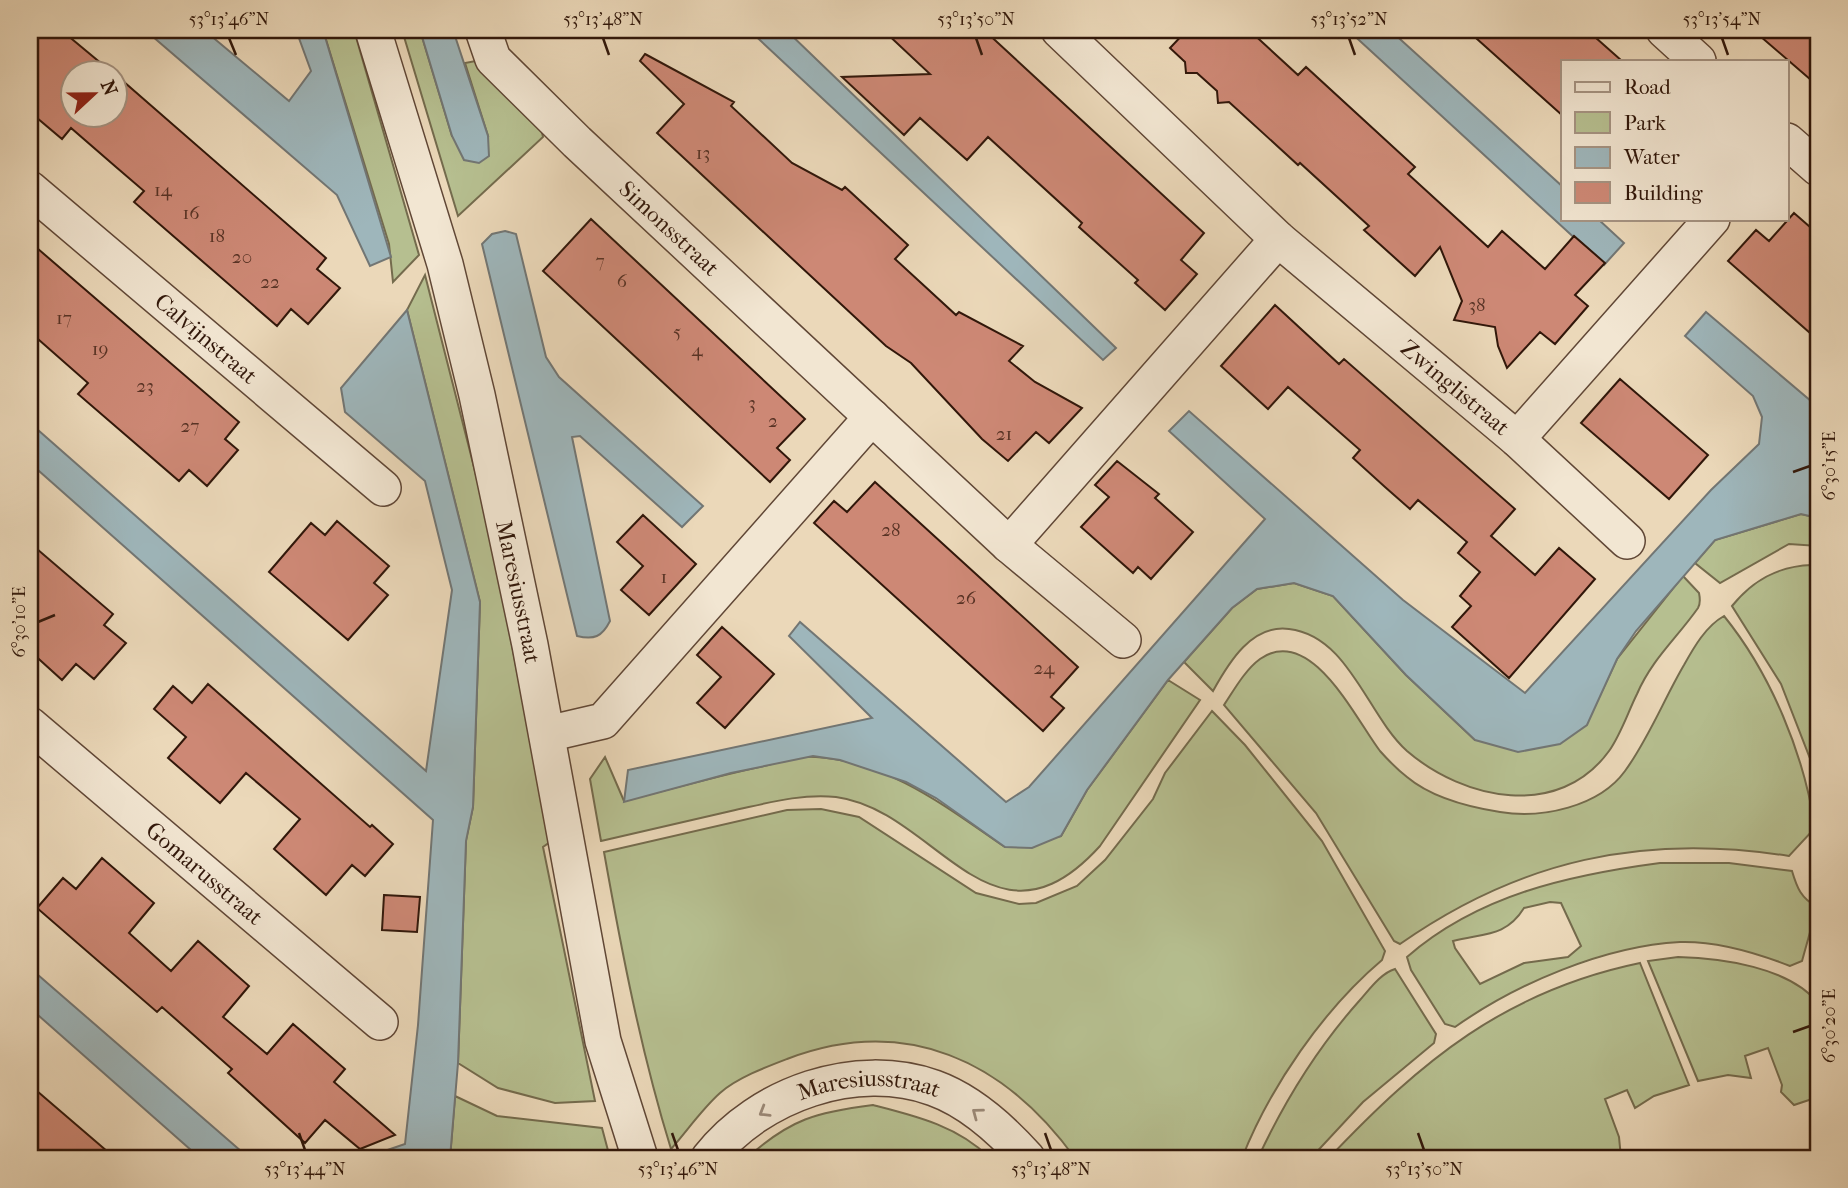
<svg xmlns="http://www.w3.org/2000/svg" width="1848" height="1188" font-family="'IM FELL French Canon',serif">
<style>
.green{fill:#b6bf90;stroke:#746b4d;stroke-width:2;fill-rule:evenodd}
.water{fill:#9eb6bb;stroke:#727674;stroke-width:2}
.building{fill:#cd8875;stroke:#31170a;stroke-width:2}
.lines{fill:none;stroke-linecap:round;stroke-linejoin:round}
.minor-casing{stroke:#604736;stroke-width:38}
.minor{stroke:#f2e6d2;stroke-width:35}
.oneway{stroke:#9b8978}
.ticks{fill:none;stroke:#31170a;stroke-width:2.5}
.labels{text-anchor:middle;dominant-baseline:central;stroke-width:7;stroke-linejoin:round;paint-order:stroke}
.number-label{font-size:19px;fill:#583325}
.street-label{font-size:23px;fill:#31170a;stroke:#f2e6d2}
.neatline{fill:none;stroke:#31170a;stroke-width:2.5}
.ticks-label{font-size:18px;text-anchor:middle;fill:#31170a}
</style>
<rect width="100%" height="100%" fill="#ebd8b9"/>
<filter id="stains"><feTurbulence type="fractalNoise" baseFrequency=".00286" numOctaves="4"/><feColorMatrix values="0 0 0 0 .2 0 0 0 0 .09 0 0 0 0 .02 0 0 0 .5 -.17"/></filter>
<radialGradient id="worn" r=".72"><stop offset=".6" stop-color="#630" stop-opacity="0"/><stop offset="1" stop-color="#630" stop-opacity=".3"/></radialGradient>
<!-- green -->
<path class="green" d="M323 30H354L419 255 393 282 389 244Z
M402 30H420L452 136H488L465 63 481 60 539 118 543 137 458 216Z
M425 275 489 526 550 842 543 847 595 1101 555 1103 498 1088 458 1063 466 840 473 807 480 602 407 310Z
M1801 514 1818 518V546L1789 544 1720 583 1695 563 1715 540Z
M1812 565 1818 566V779L1781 684 1732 606C1753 580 1778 566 1812 565Z
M1683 576 1699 593C1700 598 1701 603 1698 608 1677 638 1652 659 1637 694 1628 712 1621 734 1609 751 1559 820 1464 800 1407 751 1367 715 1349 636 1289 629 1252 624 1229 662 1213 691L1184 662 1232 608 1257 589 1294 583 1333 596 1406 675 1475 740 1586 725 1617 659Z
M1724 616C1771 674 1804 754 1815 828L1789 856C1643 833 1520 860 1400 944L1394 941 1316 813 1224 705C1234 690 1245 670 1260 659 1311 623 1356 720 1380 751 1388 760 1398 770 1407 777 1432 798 1468 807 1500 812 1541 819 1599 807 1625 771 1649 738 1664 699 1684 665 1694 647 1706 626 1724 616Z
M1168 680 1200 700 1100 846C992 965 937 810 836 797 801 793 764 804 731 811 687 821 644 831 601 841L590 779 605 757 624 801C671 789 717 776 764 766 780 762 799 755 816 757 890 762 946 807 1005 847L1061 836 1087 790Z
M1212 711 1245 745 1322 841 1385 951 1382 960C1323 1010 1270 1087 1242 1158H1075C1004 1060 905 1014 787 1059 766 1067 737 1078 720 1093 702 1109 687 1131 671 1149 641 1052 622 953 604 852L787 810 821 809 859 817 976 893 1019 904 1036 903 1077 886 1105 860 1153 799 1165 773Z
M1660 863H1729L1792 871C1797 888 1801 898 1817 907L1802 961 1790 966C1757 953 1716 941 1680 942 1604 946 1516 984 1455 1027L1445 1024 1411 970 1407 957C1478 895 1569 875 1660 863ZM1550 902 1561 903 1581 946 1568 957 1524 963 1480 984 1455 948 1453 941C1484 933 1506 937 1524 908Z
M1678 957C1721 958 1789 967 1818 1003V1097L1794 1105 1781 1092 1782 1085 1768 1048 1745 1056 1751 1078 1728 1075 1698 1081 1648 961Z
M1640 963 1689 1085 1654 1096 1635 1108 1627 1090 1605 1099 1619 1137 1621 1158H1472L1463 1155 1329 1158C1421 1061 1505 991 1640 963Z
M1395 969 1436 1034 1434 1043 1363 1102 1311 1158H1258C1285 1100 1317 1048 1360 1000 1369 990 1381 973 1395 969Z
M455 1096 497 1116 602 1128 610 1158H450Z
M873 1105C916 1116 958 1126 990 1158H747C790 1119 817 1112 873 1105Z"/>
<!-- water -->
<path class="water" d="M145 30H204L289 101 311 71 296 30H323L391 257 370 266 337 195Z
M420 30H453L488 136 489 156 479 163 464 160 452 136Z
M749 30H786L1116 348 1103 360Z
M1348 30H1390L1563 187V219H1598L1624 243 1604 265Z
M505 231 516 234 546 357 559 377 703 506 682 527 580 436 572 437 610 621C602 637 594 640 577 636L482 244 492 234Z
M407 310 480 602 473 807 466 841 458 1063 450 1158H364L405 1144 418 1025 433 820 30 463V423L426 771 452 590 425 481 345 412 341 388Z
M1706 312 1818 407V518L1801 514 1715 540 1636 631 1617 659 1587 725 1560 744 1518 752 1475 740 1406 675 1333 596 1294 583 1257 589 1232 608 1168 680 1087 790 1061 836 1032 848 1005 847 936 798 906 782 840 760 813 756 731 773 624 802 628 770 872 718 789 636 800 622 1006 802 1029 787 1265 519 1169 431 1189 411 1403 600 1525 693 1711 490 1759 444 1762 417 1753 396 1685 336Z
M30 968 249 1158H200L30 1008Z"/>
<!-- building -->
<path class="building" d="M30 30H61L114 74H74V116H116V75L326 258 317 269 340 288 308 324 291 309 277 326 134 202 144 191 116 167 71 128 62 139 30 112Z
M883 30H984L1204 233 1181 260 1197 274 1165 310 1135 283 1138 280 1079 227 1082 223 988 137 967 160 920 118 904 135 842 77 930 74Z
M1187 30H1249L1298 75 1306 67 1415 167 1408 174 1488 247 1502 231 1545 269 1574 236 1605 263 1575 295 1588 306 1555 344 1540 332 1507 368 1498 346 1495 327 1454 320 1462 301 1440 247 1415 276 1364 230 1369 226 1300 163 1298 165 1229 102 1218 103 1217 91 1197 73H1186L1185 62 1170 48Z
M1467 30H1587L1622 61H1563V116Z
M1753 30H1818V86Z
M645 54 734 102 731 106 792 163 842 190 845 187 908 245 895 259 919 281 956 315 959 312 1023 346 1009 361 1035 382 1082 408 1049 443 1036 432 1008 461 982 439 911 363 886 346 657 133 684 104 640 61Z
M1794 213 1818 234V340L1728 261 1756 230 1769 241Z
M591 219 805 419 777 448 790 460 770 482 543 271Z
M30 242 239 422 225 439 238 450 207 486 189 470 179 481 78 394 88 383 30 332Z
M1275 305 1339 364 1344 359 1515 509 1491 536 1535 575 1559 548 1595 579 1509 678 1452 627 1471 606 1460 596 1480 572 1458 553 1467 542 1418 500 1410 509 1385 487 1353 458 1360 450 1288 387 1268 409 1221 366Z
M1620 379 1708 455 1669 499 1581 423Z
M1117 461 1159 494 1155 498 1193 532 1151 579 1138 567 1133 573 1081 527 1109 497 1095 485Z
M875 482 1078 667 1051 697 1064 708 1043 731 814 523 834 501 847 512Z
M643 515 696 564 649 615 621 590 643 566 617 542Z
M337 521 389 566 374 583 388 595 348 640 269 572 311 523 325 535Z
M30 543 113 614 104 625 126 643 94 679 76 664 62 680 30 651Z
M722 627 774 674 725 728 697 703 721 677 697 655Z
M208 684 370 827 372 825 393 844 365 876 352 865 326 895 274 849 300 819 246 773 220 803 168 758 186 737 154 709 173 686 192 703Z
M102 858 154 903 129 933 171 971 198 941 249 986 223 1017 267 1054 293 1024 345 1069 334 1082 395 1135 360 1149 325 1120 305 1143 228 1073 232 1069 162 1007 157 1012 37 908 63 878 76 889Z
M384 895 420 897 417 932 382 930Z
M30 1085 115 1158H30Z"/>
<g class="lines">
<!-- minor casing -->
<g class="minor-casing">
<g id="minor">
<path id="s1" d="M373 30 445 264 477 395 530 645 603 1041 640 1158"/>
<path id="s2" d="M483 30 493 59 577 142 1009 545 1123 640"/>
<path id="s3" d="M1059 30 1278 239 1517 439 1627 541"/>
<path d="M1664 30 1698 61"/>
<path d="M1787 141 1818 168"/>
<path id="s4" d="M30 189 383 488"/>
<path d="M1517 439 1712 219"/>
<path d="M1009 545 1278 239"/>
<path id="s5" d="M30 725 380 1022"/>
<path d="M547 734 603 721 872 417"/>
<path id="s6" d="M709 1158C759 1094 856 1060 934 1088 970 1101 1002 1130 1027 1158"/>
</g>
</g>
<!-- minor -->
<use href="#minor" class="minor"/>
</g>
<!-- one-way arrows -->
<defs><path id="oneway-chevron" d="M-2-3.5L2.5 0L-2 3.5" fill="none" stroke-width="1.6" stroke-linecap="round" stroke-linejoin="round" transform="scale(1.75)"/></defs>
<g class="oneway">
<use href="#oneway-chevron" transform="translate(764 1112) rotate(149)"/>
<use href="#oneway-chevron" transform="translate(977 1113) rotate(-143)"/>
</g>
<!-- ticks -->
<path class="ticks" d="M229 38 236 55M603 38 609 55M976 38 982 55M1349 38 1355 55M1722 38 1728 55M1793 472 1810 466M38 622 55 615M1793 1032 1810 1026M299 1133 305 1150M672 1133 678 1150M1045 1133 1051 1150M1418 1133 1424 1150"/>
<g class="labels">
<!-- number labels -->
<g class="number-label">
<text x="703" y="153">13</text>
<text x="163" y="190">14</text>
<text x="191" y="213">16</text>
<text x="217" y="236">18</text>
<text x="242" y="257">20</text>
<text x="600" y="261">7</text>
<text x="622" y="281">6</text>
<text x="270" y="282">22</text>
<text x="1477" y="305">38</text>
<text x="64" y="318">17</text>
<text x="677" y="332">5</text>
<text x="100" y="349">19</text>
<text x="697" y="350">4</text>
<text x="145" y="386">23</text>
<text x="752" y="403">3</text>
<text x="773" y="421">2</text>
<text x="190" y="426">27</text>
<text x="1004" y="434">21</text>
<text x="891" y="530">28</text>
<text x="664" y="577">1</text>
<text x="966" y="598">26</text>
<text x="1044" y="668">24</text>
</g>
<!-- street labels -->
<g class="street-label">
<text stroke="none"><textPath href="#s2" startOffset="275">Simonsstraat</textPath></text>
<text stroke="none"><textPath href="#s4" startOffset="231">Calvijnstraat</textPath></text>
<text stroke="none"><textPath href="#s3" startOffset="534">Zwinglistraat</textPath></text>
<text stroke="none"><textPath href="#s1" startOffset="581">Maresiusstraat</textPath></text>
<text stroke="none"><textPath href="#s5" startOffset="229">Gomarusstraat</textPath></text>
<text stroke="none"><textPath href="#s6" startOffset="184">Maresiusstraat</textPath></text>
</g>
</g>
<!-- margin -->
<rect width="1848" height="1188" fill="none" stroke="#ebd8b9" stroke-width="77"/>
<!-- legend -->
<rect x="1561" y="60" width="228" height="161" fill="#f2e6d2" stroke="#a59382" stroke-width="2"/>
<rect x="1575" y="82" width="35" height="10" fill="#f2e6d2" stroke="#a59382" stroke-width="2"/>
<text x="1624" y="94" font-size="21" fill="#31170a">Road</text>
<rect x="1575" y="112" width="35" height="21" fill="#b6bf90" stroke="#a59382" stroke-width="2"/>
<text x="1624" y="130" font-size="21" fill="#31170a">Park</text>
<rect x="1575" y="147" width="35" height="21" fill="#9eb6bb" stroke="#a59382" stroke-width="2"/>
<text x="1624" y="164" font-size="21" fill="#31170a">Water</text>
<rect x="1575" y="182" width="35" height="21" fill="#cd8875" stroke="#a59382" stroke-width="2"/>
<text x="1624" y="200" font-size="21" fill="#31170a">Building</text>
<!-- north arrow -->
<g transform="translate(94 94) rotate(68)"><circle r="33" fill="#f2e6d2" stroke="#a59382" stroke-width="2"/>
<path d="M0-5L12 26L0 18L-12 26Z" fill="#8f2418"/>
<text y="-10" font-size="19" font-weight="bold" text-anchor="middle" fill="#31170a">N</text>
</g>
<rect x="38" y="38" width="1772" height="1112" class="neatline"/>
<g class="ticks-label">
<text x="229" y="25">53°13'46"N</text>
<text x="603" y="25">53°13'48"N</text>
<text x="976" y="25">53°13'50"N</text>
<text x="1349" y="25">53°13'52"N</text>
<text x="1722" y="25">53°13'54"N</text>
<text transform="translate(1829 466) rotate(-90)" y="6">6°30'15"E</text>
<text transform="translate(19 622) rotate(-90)" y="6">6°30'10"E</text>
<text transform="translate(1829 1026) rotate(-90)" y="6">6°30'20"E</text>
<text x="305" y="1175">53°13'44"N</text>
<text x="678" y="1175">53°13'46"N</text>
<text x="1051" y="1175">53°13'48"N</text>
<text x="1424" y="1175">53°13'50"N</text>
</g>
<rect width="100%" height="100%" filter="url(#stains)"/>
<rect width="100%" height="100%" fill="url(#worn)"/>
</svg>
